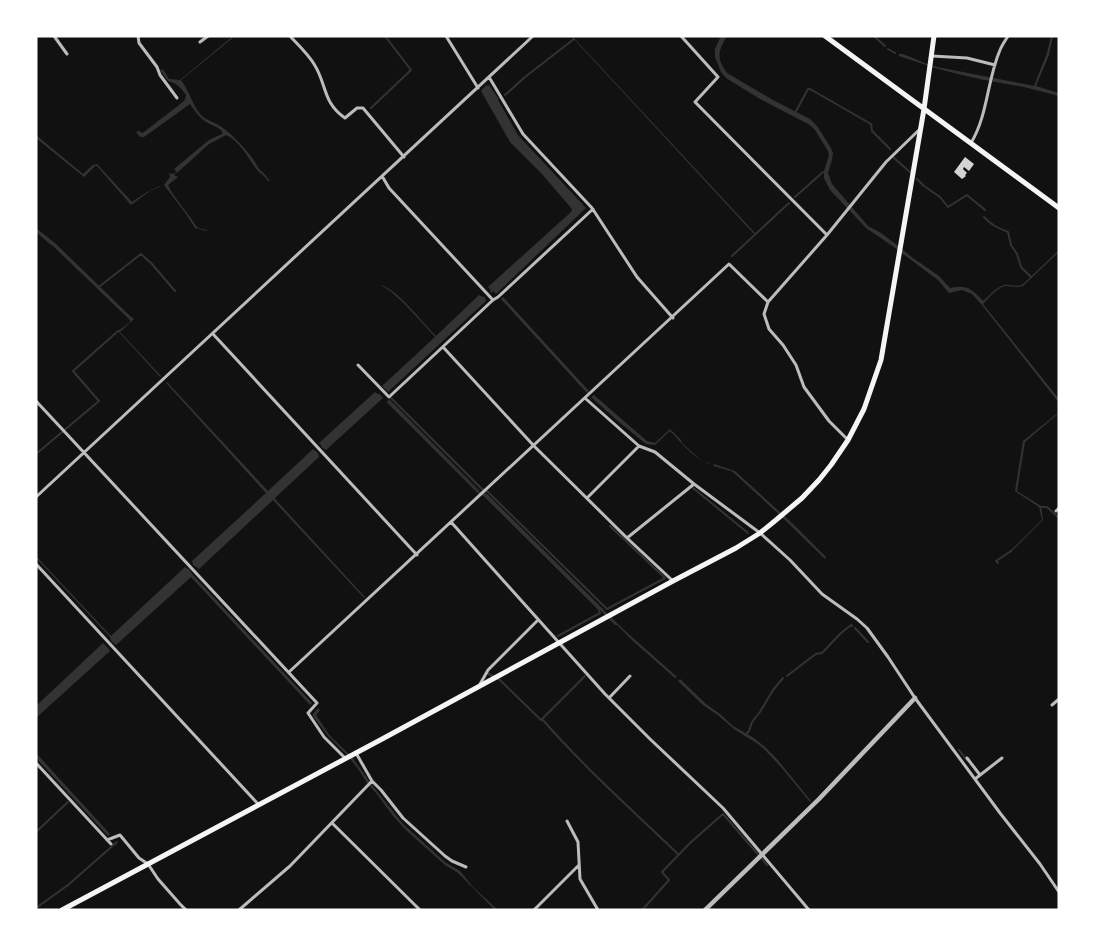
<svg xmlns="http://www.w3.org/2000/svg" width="1095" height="946" font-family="Karla,sans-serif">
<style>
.water{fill:#333}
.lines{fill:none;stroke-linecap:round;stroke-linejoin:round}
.stream{stroke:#333;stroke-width:2}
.building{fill:#d3d3d3}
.minor{stroke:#bcbcbc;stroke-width:3}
.tertiary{stroke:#bcbcbc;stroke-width:4.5}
.secondary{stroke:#f5f5f5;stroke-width:5}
</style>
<rect width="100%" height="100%" fill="#111"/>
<!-- water -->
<path class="water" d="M233 36H235L181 80C189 90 192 104 200 114 206 121 213 121 220 126 230 132 246 149 253 159 255 162 257 166 259 169 263 173 266 175 270 181H268C265 176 261 174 257 170 248 158 240 141 226 135L209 144 177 173 176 172 174 175 178 177 177 178 168 185C173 197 189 214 196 226L198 228 207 230V231L195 228 186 214 164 185 170 177 169 173 172 174 175 173 176 171 174 169 209 140 222 134V131C218 127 213 126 208 123 200 119 195 111 190 104L144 137H140L136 132 139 131 142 133 144 132 179 105 185 100 186 95C181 88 177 83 168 81L160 70 163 69 169 79 180 80Z
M571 36H572L755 233 754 234Z
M721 36H727C718 51 716 58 727 73L773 100 810 119 817 126 831 148 833 153 832 160 828 173 832 184 868 226 881 233 897 245 913 258 939 276 950 288C967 284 972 289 983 301 989 296 996 287 1004 285 1010 284 1015 287 1022 285L1059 250V252L1023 286C1017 288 1012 286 1006 286 997 287 989 298 983 304L1059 399V403L982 305 972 294 962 290 949 293 938 280 891 245 866 228 830 190 824 178V171L829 155 828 151 815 130 810 125 760 99 726 78 721 72 715 57V49Z
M1051 36H1053L1049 55 1036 86 1059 93V96L1024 87 984 80 958 74 935 68 899 56V54H903L927 64 937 67 1034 86 1047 53Z
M486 85 487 86 489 85 498 98H499L498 100 518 135 586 208 496 294 493 291 491 293 490 291 491 290 488 287 571 212 572 209 541 173 510 142 481 91Z
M36 135 83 174 93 165 97 164 132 202 147 192 160 186V187L150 191 131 205 97 166H95L84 177 36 138Z
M36 228 56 244 128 314 134 319 120 332 161 376 160 377 118 331 130 322V320L53 246 50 244 36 232Z
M381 285C398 290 422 322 436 336L479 295 483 297 484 296 486 301 388 392 382 386 435 337C424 325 395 291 382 286Z
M503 297 589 391 587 393 501 299Z
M167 382 268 491 313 449 318 453 319 457 275 498V499L365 597 364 598 273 500 199 569 193 565 192 561 266 493 166 383Z
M375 392 378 394H379L383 398 326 450 321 447 322 446 319 443Z
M594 395 647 441 655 443 670 429 681 440 682 443 702 461 709 463V464C693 458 682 443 670 431L655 445 646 444 619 422 591 397Z
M389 399 480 491 487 494 623 629 677 677 675 678 633 641 617 625H615L485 495 479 491 388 401Z
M1059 412V413L1025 442 1017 491 1041 506 1043 520 1010 553 1009 552 1042 520 1039 507 1015 491 1023 441Z
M714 464 735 471 794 525 826 557 825 559 784 519 734 473 731 471 713 466Z
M36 556 111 636 185 567 188 569H189L193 575 312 703 310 705 191 577 116 645 111 641 110 637 36 558Z
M103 643 108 648 110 651 36 718V706Z
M680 679 706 704 720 714 733 726 754 738 765 747 777 759 811 801 810 802 781 767 764 749 758 744 734 729 719 716 703 705 678 681Z
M318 708 320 710 316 715 330 736 352 757 372 785 403 824 445 862 460 871 473 887 498 910H495L458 873 445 865 407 831 393 816 376 793 367 783 359 770 348 756 328 736 313 716V714Z
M36 753 110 834 108 836 36 758Z"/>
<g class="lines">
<!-- stream -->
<path class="stream" d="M875 37 885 46
M888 49 895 53
M505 95 525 77 574 39
M371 108 411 70 385 36
M795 113 808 89H810L871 124 872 131 890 149
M894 158 910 172
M917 179 924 186 940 197 948 207 967 195 985 210
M795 197 823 172
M984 217C991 225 998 228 1008 232L1011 245 1017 254 1021 267 1031 277
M732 256 789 203
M100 286 141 254 152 264 175 291
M391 398 482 489 488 492 607 609 665 578 610 526
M388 402 478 492 485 496 598 608 600 613 558 636
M36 454 99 401 73 371 118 331
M693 488 748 533
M1041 507H1047L1059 518
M998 563 996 561 1011 551
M855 628 868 642
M487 673 500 680 541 720 585 676
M787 676 809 659 816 654 822 653 841 633 851 625 852 626
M542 719C584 767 632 810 678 854
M745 735 749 731 752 722 760 712 773 690 783 678
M959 750 967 760
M36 832 68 802
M36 908 68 885 117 842
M641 910 644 908 669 880 662 872 690 843 723 814 767 865"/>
</g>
<!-- building -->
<path class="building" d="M965 157 974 164 969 171 964 167 963 169 967 173 965 175 966 176 962 179 954 172Z"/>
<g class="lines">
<!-- minor -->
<path class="minor" d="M54 36 67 54
M138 36 139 43 157 67 160 75 177 98
M290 36C298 45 307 53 314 64 327 84 322 102 345 118L357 108H363L404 157
M446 36 478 88
M681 36 718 77 695 102 827 235
M200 42 208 36
M932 56 967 58 995 65
M489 77 523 134 592 208 637 277 673 318
M971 143C988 115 987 80 1000 50 1002 45 1005 41 1008 36
M382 176 389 188 493 300
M213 334 417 555
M443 347 534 446 627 538 673 581
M358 365 389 397 493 300 498 297 593 209
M586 399 639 446 655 452 694 484 760 533 790 560 822 594 857 619 867 628 888 657 915 698 1000 813 1040 864 1059 892
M36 401 317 703 308 713 324 737 345 758
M848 440 829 421 804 387 796 365 783 345 769 329 764 314 768 302 827 235 886 162 920 129
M36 497 533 36
M587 498 639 446
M1056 511 1059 508
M451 522 605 694 650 739 723 808 809 910
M627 538 694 484
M36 564 259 805
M289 672 729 264 768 302
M479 686 488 670 538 620
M609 698 630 676
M1052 705 1059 699
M356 753 372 781 381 790 403 818 445 856 452 861 466 867
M967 758 980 775
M36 763 111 844
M975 779 1002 758
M567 821 578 842 580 879 598 910
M332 823 420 910
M107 840 120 835 139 858 148 864 158 879 180 904 186 910
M239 910 290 866 372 781
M534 910 579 865"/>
<!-- tertiary -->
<path class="tertiary" d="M705 910 819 799 915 698"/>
<!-- secondary -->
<path class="secondary" d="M825 36 1059 208
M62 910 384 738 673 581 736 548 760 533 776 520 802 498 819 480 831 465 848 440 864 409 881 360 924 109 934 36"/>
</g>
<!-- border -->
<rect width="1095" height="946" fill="none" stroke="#ffffff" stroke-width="75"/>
</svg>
